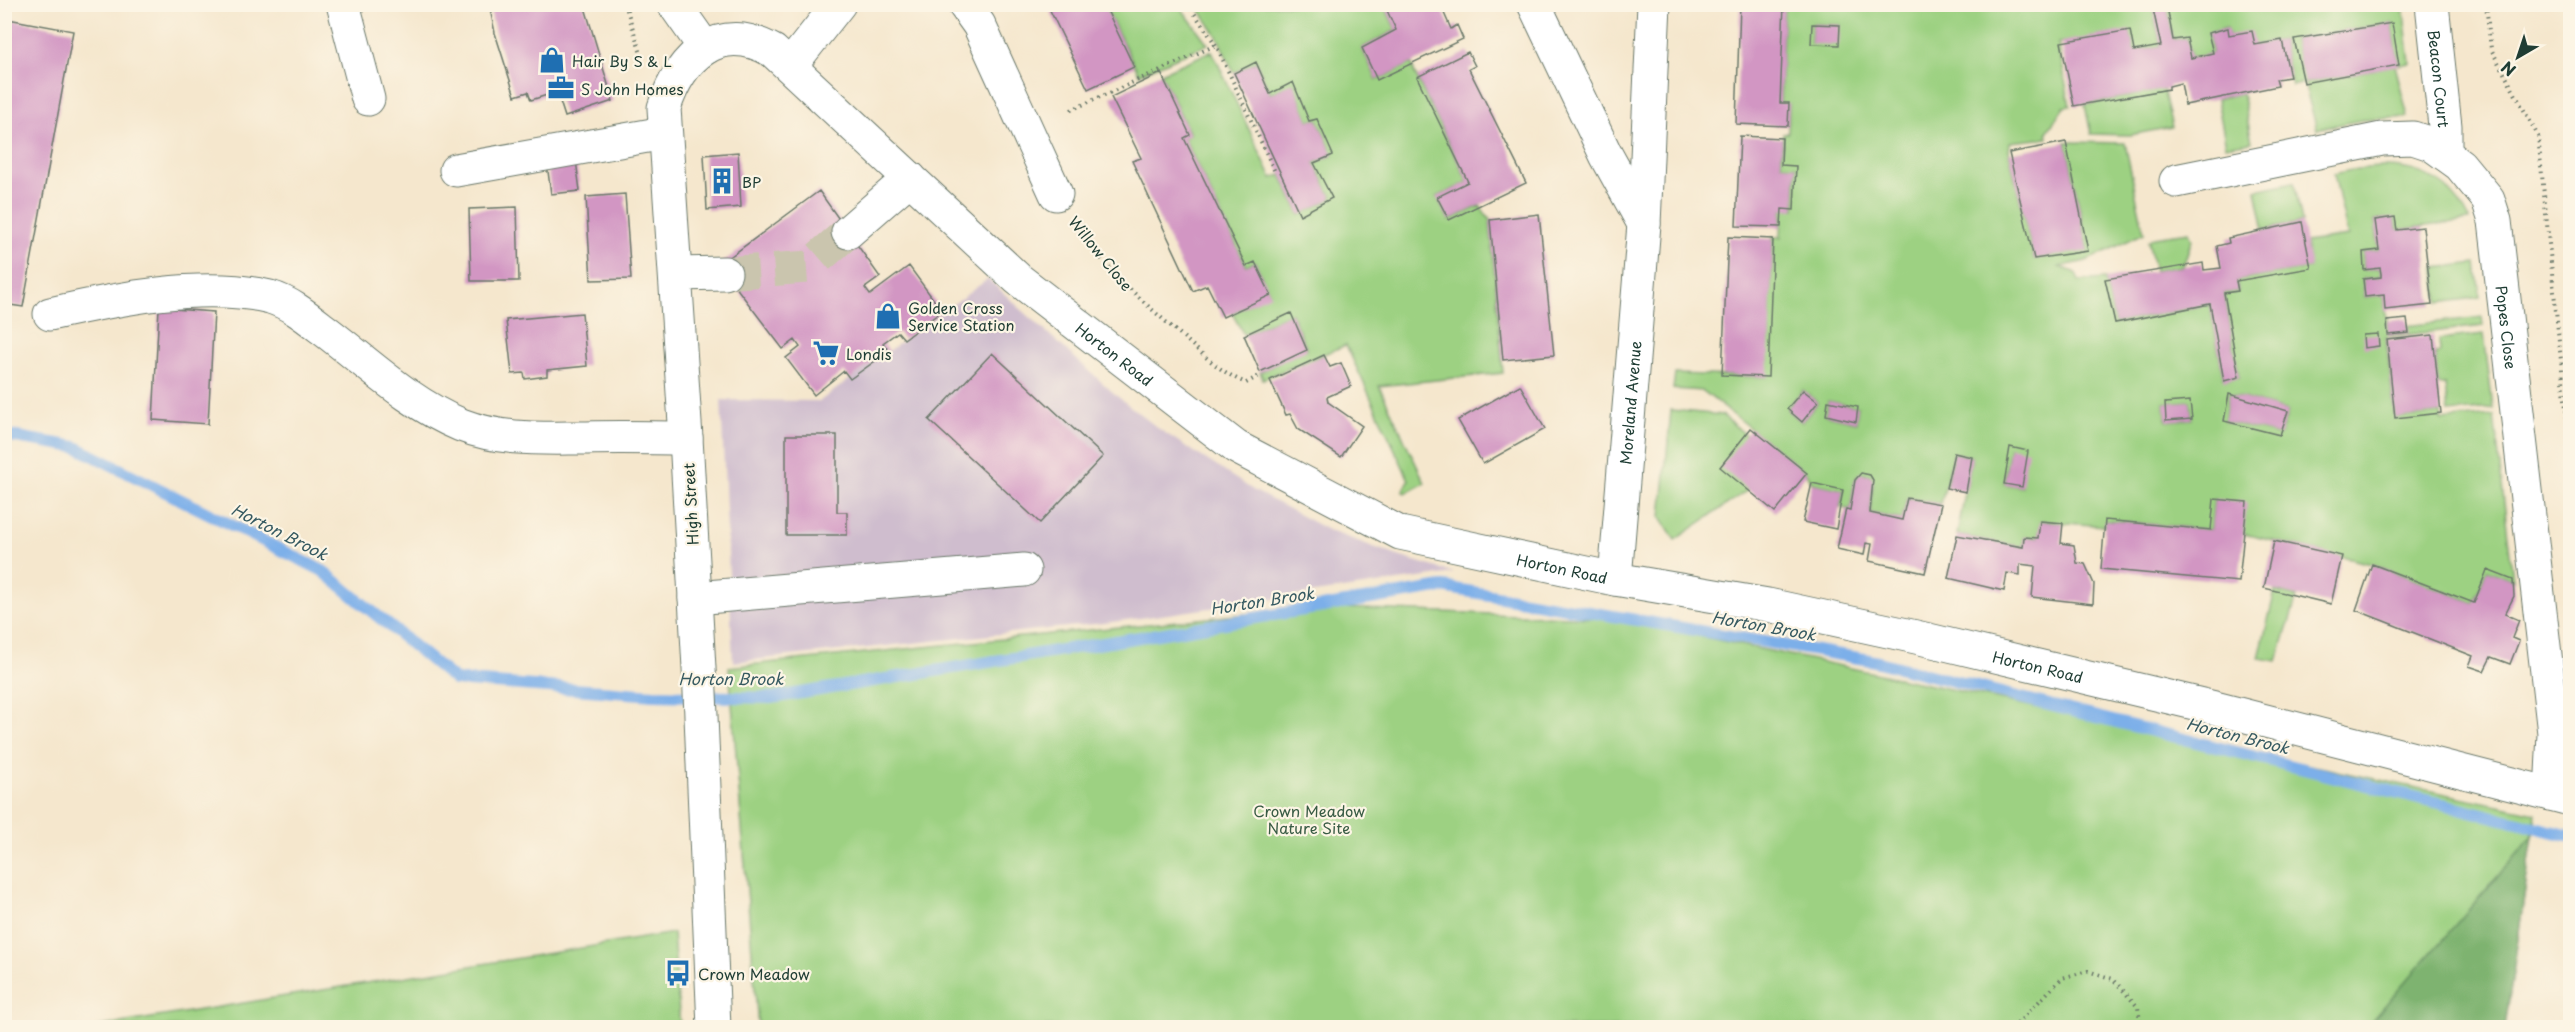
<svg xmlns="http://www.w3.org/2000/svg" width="2575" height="1032" font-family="'Playpen Sans',sans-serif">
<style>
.industrial{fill:#cfbdce}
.green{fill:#9dd182;stroke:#5e875b;stroke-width:1.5;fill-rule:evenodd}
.forest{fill:#7eb370;stroke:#4e7852;stroke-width:1.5}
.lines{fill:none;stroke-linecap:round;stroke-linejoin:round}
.stream{stroke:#7bafe9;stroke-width:12}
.building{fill:#d296c3}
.minor-tunnel{stroke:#cac5ae;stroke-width:33;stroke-dasharray:33 16;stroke-linecap:butt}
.minor-casing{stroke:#6a786a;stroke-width:35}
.path{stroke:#6a786a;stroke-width:4;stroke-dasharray:1.5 4.5;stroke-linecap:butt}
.minor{stroke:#fff;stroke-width:33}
.labels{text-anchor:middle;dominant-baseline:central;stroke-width:4.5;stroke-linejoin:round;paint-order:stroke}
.poi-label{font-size:15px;fill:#1f3d34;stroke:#fcf5e5;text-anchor:start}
.street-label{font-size:15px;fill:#1f3d34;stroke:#fcf5e5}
.park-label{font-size:15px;fill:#385b44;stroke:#fcf5e5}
.water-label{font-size:16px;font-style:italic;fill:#365a61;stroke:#fcf5e5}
</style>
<rect width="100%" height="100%" fill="#fcf5e5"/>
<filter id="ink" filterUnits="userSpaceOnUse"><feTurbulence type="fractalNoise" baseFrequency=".0167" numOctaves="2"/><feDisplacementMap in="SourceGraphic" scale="12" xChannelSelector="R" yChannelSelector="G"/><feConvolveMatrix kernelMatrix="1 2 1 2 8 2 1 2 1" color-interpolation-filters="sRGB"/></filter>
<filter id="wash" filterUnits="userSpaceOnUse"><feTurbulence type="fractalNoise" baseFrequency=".008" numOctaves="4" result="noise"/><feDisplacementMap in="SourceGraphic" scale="24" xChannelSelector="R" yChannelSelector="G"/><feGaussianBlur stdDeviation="1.35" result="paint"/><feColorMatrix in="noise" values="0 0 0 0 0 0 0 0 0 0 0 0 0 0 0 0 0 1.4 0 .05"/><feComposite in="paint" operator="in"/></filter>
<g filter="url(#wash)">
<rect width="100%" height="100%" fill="#f5e7cd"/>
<!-- industrial -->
<path class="industrial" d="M988 279 1117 396 1159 429 1253 490 1330 531 1398 556 1454 573 1105 623 733 662 721 400 820 401Z"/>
<!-- green -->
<path class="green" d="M1104 5H1179L1208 44 1139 74Z
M1196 5H1384L1396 30 1362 48 1377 80 1412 63 1414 72 1468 182 1437 197 1449 220 1480 206 1490 220 1503 373 1379 386 1425 483 1406 493 1403 492 1409 480 1346 345 1263 379 1260 372 1307 349 1291 313 1244 335 1232 313 1270 294 1255 262 1246 266 1184 138 1190 134 1161 73 1212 51 1272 178 1281 175 1300 215 1332 198 1314 163 1333 155 1317 119 1309 121 1293 83 1270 94 1256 62 1234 73 1217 36Z
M1784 5H2403L2410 63 2399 65 2392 23 2294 39 2305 83 2395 65 2408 117 2362 120 2317 129 2304 83 2292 86 2282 40 2255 45 2229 35 2227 28 2208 33 2213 53 2191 58 2187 38 2173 40 2167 7 2153 9 2161 46 2134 51 2130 31 2058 43 2070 106 2064 107 2047 132 2048 138 2010 142 2009 153 2034 259 2088 250 2066 142 2125 143 2144 233 2086 261 2059 267 2075 272 2079 281 2105 279 2115 323 2210 304 2224 380 2239 377 2224 293 2238 291 2236 281 2310 268 2306 242 2348 236 2334 174C2389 160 2442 163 2470 220L2397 230 2395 218 2375 220 2379 250 2363 252 2364 270 2380 268 2381 277 2363 279 2365 297 2384 295 2388 328 2482 317 2483 326 2386 337 2395 418 2441 413 2442 420 2494 415 2513 580 2487 570 2474 603 2372 564 2244 534 2214 499 2211 530 2106 520 2105 526 2041 521 2038 538 2024 537 2023 547 1957 535 1972 457 1954 453 1941 504 1907 498 1902 520 1870 513 1873 483 1870 475 1864 473 1858 475 1855 480 1850 510 1840 507 1843 490 1812 483 1807 473 1703 391 1673 389 1675 374 1767 377 1773 237H1781L1782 209H1795L1796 166 1781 165 1783 133H1788L1789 104 1780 103ZM1812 24 1839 25H1840L1811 43ZM1803 390 1818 402 1802 422 1787 409ZM2229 394 2288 411 2280 435 2224 421ZM1828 401 1858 407 1856 422 1826 415ZM2190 401 2192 419 2166 421 2165 403ZM2010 447 2022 487 2004 484Z
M2163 89 2172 127 2130 135 2091 134 2085 105Z
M2242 93 2252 142 2226 146 2217 99Z
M2294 182 2302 222 2264 230 2256 190Z
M2189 232 2192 239 2183 266 2155 271 2148 241 2154 237Z
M2476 263 2480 297 2439 303 2435 268Z
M2484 334 2493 408 2448 412 2445 385H2438L2435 354 2440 353 2439 339Z
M1671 410 1722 415 1746 435 1748 490 1675 540 1661 517Z
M2275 591 2297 597 2277 661 2259 658Z
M1315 607 1619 619 2536 813 2505 1027H758L729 667Z
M673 933 680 1027H96Z"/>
<!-- forest -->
<path class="forest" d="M2533 836 2505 1027H2366Z"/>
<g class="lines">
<!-- stream -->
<path class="stream" d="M4 435 76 447 323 571 455 680 654 695 771 698 1443 587 1870 660 2570 836"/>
</g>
<g id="blocks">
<!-- building -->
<path class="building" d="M489 4H584L613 101 565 117 557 92 531 100 528 92 515 96 495 33Z
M1047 4H1104L1134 67 1088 89Z
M1384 4H1440L1451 29 1457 25 1463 39 1377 80 1362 48 1396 30Z
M1740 4H1784L1780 103H1789L1788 126 1736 124Z
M2167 6 2173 40 2187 38 2191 58 2213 53 2208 33 2228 28 2229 35 2252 31 2255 45 2282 40 2290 77 2276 79 2278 86 2185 105 2181 83 2169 86V89L2074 106 2061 42 2130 30 2134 51 2161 46 2153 9Z
M8 19 73 31 23 307 4 304V40Z
M2392 23 2399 65 2304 83 2294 39Z
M1812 24 1840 25 1839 45 1811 44Z
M1468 52 1475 66 1469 69 1526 183 1449 220 1437 197 1468 182 1417 77Z
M1256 62 1270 94 1293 82 1309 121 1317 119 1333 155 1314 163 1332 198 1300 215 1234 73Z
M1161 73 1190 135 1184 138 1246 266 1255 262 1271 295 1223 317 1207 285 1193 291 1132 161 1141 158 1111 97Z
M1740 136 1782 138 1781 165 1796 166 1794 210 1782 209 1781 227 1736 226Z
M2066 142 2088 251 2034 259 2009 153Z
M738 152 741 207 707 210 704 155Z
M576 160 580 191 551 194 547 164Z
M819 191 880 277 865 288 870 295 909 266 942 311 904 339 898 332 883 343 889 351 850 379 844 371 814 395 786 358 800 347 795 340 783 349 719 265Z
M625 194 631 279 591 280 586 197Z
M517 207 519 281H471L469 209Z
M1539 214 1554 355 1503 360 1490 220Z
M2395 217 2397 230 2423 227 2432 305 2385 310 2384 295 2365 297 2363 279 2381 277V274L2380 268 2364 270 2363 252 2379 250 2375 220Z
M2302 222 2311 268 2236 281 2238 291 2224 293 2239 377 2224 381 2210 304 2115 323 2105 279 2203 263 2204 270 2221 268 2217 246 2229 243 2228 238Z
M1728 237 1773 239 1768 377 1722 375Z
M159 308 214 312 208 424 153 420Z
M582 313 587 366 547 370V376L525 379 524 373 512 374 506 320Z
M1291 313 1307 350 1260 372 1244 335Z
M2407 319 2409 333 2388 335 2387 321Z
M2378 334 2379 346 2364 348 2363 335Z
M2433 335 2441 413 2395 418 2387 340Z
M992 353 1103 456 1040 523 929 420Z
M1324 355 1330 367 1341 363 1351 386 1327 397 1328 402 1362 426 1341 457 1298 429 1290 414 1286 415 1270 380Z
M1520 385 1545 429 1483 464 1458 420Z
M1803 390 1818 402 1802 422 1787 409Z
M2229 394 2288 411 2280 435 2224 421Z
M1828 401 1858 407 1856 422 1826 415Z
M2190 401 2192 419 2166 421 2165 403Z
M1751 428 1807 473 1775 512 1720 467Z
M786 435H837V512H847V535H786Z
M2010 447 2028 451 2022 487 2004 484Z
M1954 453 1972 457 1966 492 1946 488Z
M1861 473 1870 475 1873 480 1870 513 1902 520 1907 498 1941 504 1925 573 1869 561 1872 544 1866 543 1864 555 1837 549 1846 509 1850 510 1855 480Z
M1812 483 1843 490 1836 529 1803 522Z
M2214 499 2247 502 2239 582 2101 569 2105 520 2211 530Z
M2040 521 2063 523 2061 543 2074 545 2077 563 2085 564 2094 584 2093 604 2032 597 2035 566 2020 564V575L2007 573 2004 591 1948 578 1957 535 2023 547 2024 537 2038 538Z
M2274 541 2342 556 2331 604 2264 588Z
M2372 564 2474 603 2487 570 2513 580 2514 596 2505 614 2519 620 2512 638 2519 641 2510 664 2491 657 2484 671 2469 666 2473 656 2356 610Z"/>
</g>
</g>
<g filter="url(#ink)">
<use href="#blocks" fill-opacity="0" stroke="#6a786a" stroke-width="1.5"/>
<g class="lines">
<!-- minor-tunnel -->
<path class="minor-tunnel" d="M725 273 808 267 848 232"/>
<!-- minor casing -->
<g class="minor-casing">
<g id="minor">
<path d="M343 4 368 99"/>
<path d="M674 4 705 48"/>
<path d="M964 4 979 25 1056 194"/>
<path d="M1534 4 1606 155 1644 224"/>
<path id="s1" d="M2432 4 2445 126V154"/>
<path d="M791 65 839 4"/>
<path d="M456 170 664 133"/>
<path id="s2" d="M2176 181 2382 139 2413 138 2431 144 2445 154 2460 165 2488 199 2495 221 2554 733 2551 794"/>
<path d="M848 232 910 178"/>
<path d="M676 274 725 273"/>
<path d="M50 314C116 299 202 281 270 297 288 302 306 316 320 327 366 361 408 403 461 425 502 441 544 438 587 438 620 437 653 438 686 438"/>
<path id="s3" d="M1615 579 1644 224 1654 4"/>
<path d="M695 598 1024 570"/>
<path id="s4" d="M714 1028 699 668 686 438 664 108C681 56 719 20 773 51L1018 279 1236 447 1400 533 1615 579 1768 605 1916 637 2215 708 2570 799"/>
</g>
</g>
<!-- path -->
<path class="path" d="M625 4 643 60
M1188 4 1216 45 1276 174
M2486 4 2491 49 2538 136 2570 448
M1071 110 1216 45
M1076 225C1104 268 1142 301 1180 334 1200 352 1221 373 1246 383L1261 375
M2013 1028 2062 978 2088 971 2113 979 2138 1007 2141 1028"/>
<!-- minor -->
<use href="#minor" class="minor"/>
</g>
</g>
<!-- icons -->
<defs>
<g id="shop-bare" transform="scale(2.07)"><path d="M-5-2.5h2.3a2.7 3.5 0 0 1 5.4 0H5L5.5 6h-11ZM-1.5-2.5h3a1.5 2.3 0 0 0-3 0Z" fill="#1f6fb2" stroke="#fcf5e5" stroke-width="2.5" paint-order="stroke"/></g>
<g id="office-bare" transform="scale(2.07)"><path d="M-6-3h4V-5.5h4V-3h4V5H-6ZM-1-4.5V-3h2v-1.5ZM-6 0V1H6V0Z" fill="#1f6fb2" stroke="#fcf5e5" stroke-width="2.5" paint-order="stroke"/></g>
<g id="building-bare" transform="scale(2.07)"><path d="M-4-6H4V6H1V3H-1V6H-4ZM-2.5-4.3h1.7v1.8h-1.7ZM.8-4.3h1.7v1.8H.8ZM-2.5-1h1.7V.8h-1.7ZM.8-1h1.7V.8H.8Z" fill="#1f6fb2" stroke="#fcf5e5" stroke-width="2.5" paint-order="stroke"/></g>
<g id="supermarket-bare" transform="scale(2.07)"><path d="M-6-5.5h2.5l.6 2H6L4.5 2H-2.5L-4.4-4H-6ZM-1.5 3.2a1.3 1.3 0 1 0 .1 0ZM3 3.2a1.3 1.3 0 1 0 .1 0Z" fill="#1f6fb2" stroke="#fcf5e5" stroke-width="2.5" paint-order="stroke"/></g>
<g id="bus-bare" transform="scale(2.07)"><path d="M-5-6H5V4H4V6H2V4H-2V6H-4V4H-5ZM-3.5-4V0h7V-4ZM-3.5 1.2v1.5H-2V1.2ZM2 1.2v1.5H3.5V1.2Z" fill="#1f6fb2" stroke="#fcf5e5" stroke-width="2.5" paint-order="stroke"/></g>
</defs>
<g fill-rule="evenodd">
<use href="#shop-bare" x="552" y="60"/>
<use href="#office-bare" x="561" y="88"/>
<use href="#building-bare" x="722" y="181"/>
<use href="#shop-bare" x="888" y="316"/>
<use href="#supermarket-bare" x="826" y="353"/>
<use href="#bus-bare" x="678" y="973"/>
</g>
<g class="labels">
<!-- poi labels -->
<g class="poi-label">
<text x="572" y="60">Hair By S &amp; L</text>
<text x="581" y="88">S John Homes</text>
<text x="742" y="181">BP</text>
<text x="908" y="307">Golden Cross<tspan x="908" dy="17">Service Station</tspan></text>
<text x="846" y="353">Londis</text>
<text x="698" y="973">Crown Meadow</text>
</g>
<!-- street labels -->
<g class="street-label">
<text stroke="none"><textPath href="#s1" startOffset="75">Beacon Court</textPath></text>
<text transform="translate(1101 253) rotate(51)">Willow Close</text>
<text stroke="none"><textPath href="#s2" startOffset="470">Popes Close</textPath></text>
<text stroke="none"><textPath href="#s4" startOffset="1524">Horton Road</textPath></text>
<text stroke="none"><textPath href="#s3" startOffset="177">Moreland Avenue</textPath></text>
<text transform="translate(690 504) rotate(-93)">High Street</text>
<text stroke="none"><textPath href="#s4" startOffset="2028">Horton Road</textPath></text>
<text stroke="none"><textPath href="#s4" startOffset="2514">Horton Road</textPath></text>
</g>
<!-- park labels -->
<g class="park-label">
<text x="1309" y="810">Crown Meadow<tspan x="1309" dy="17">Nature Site</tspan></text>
</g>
<!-- water labels -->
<g class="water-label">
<text transform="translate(280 531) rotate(27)">Horton Brook</text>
<text transform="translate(1262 600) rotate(-9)">Horton Brook</text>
<text transform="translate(1764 625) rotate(10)">Horton Brook</text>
<text x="731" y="678">Horton Brook</text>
<text transform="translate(2238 735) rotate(14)">Horton Brook</text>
</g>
</g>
<!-- margin -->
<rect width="2575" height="1032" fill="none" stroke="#fcf5e5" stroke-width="24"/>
<!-- north arrow -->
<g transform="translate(2518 57) rotate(219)" stroke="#fcf5e5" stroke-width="4.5" paint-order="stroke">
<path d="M0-4.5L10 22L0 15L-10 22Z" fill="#1f3d34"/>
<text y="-9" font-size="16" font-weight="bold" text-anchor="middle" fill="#1f3d34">N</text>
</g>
</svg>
